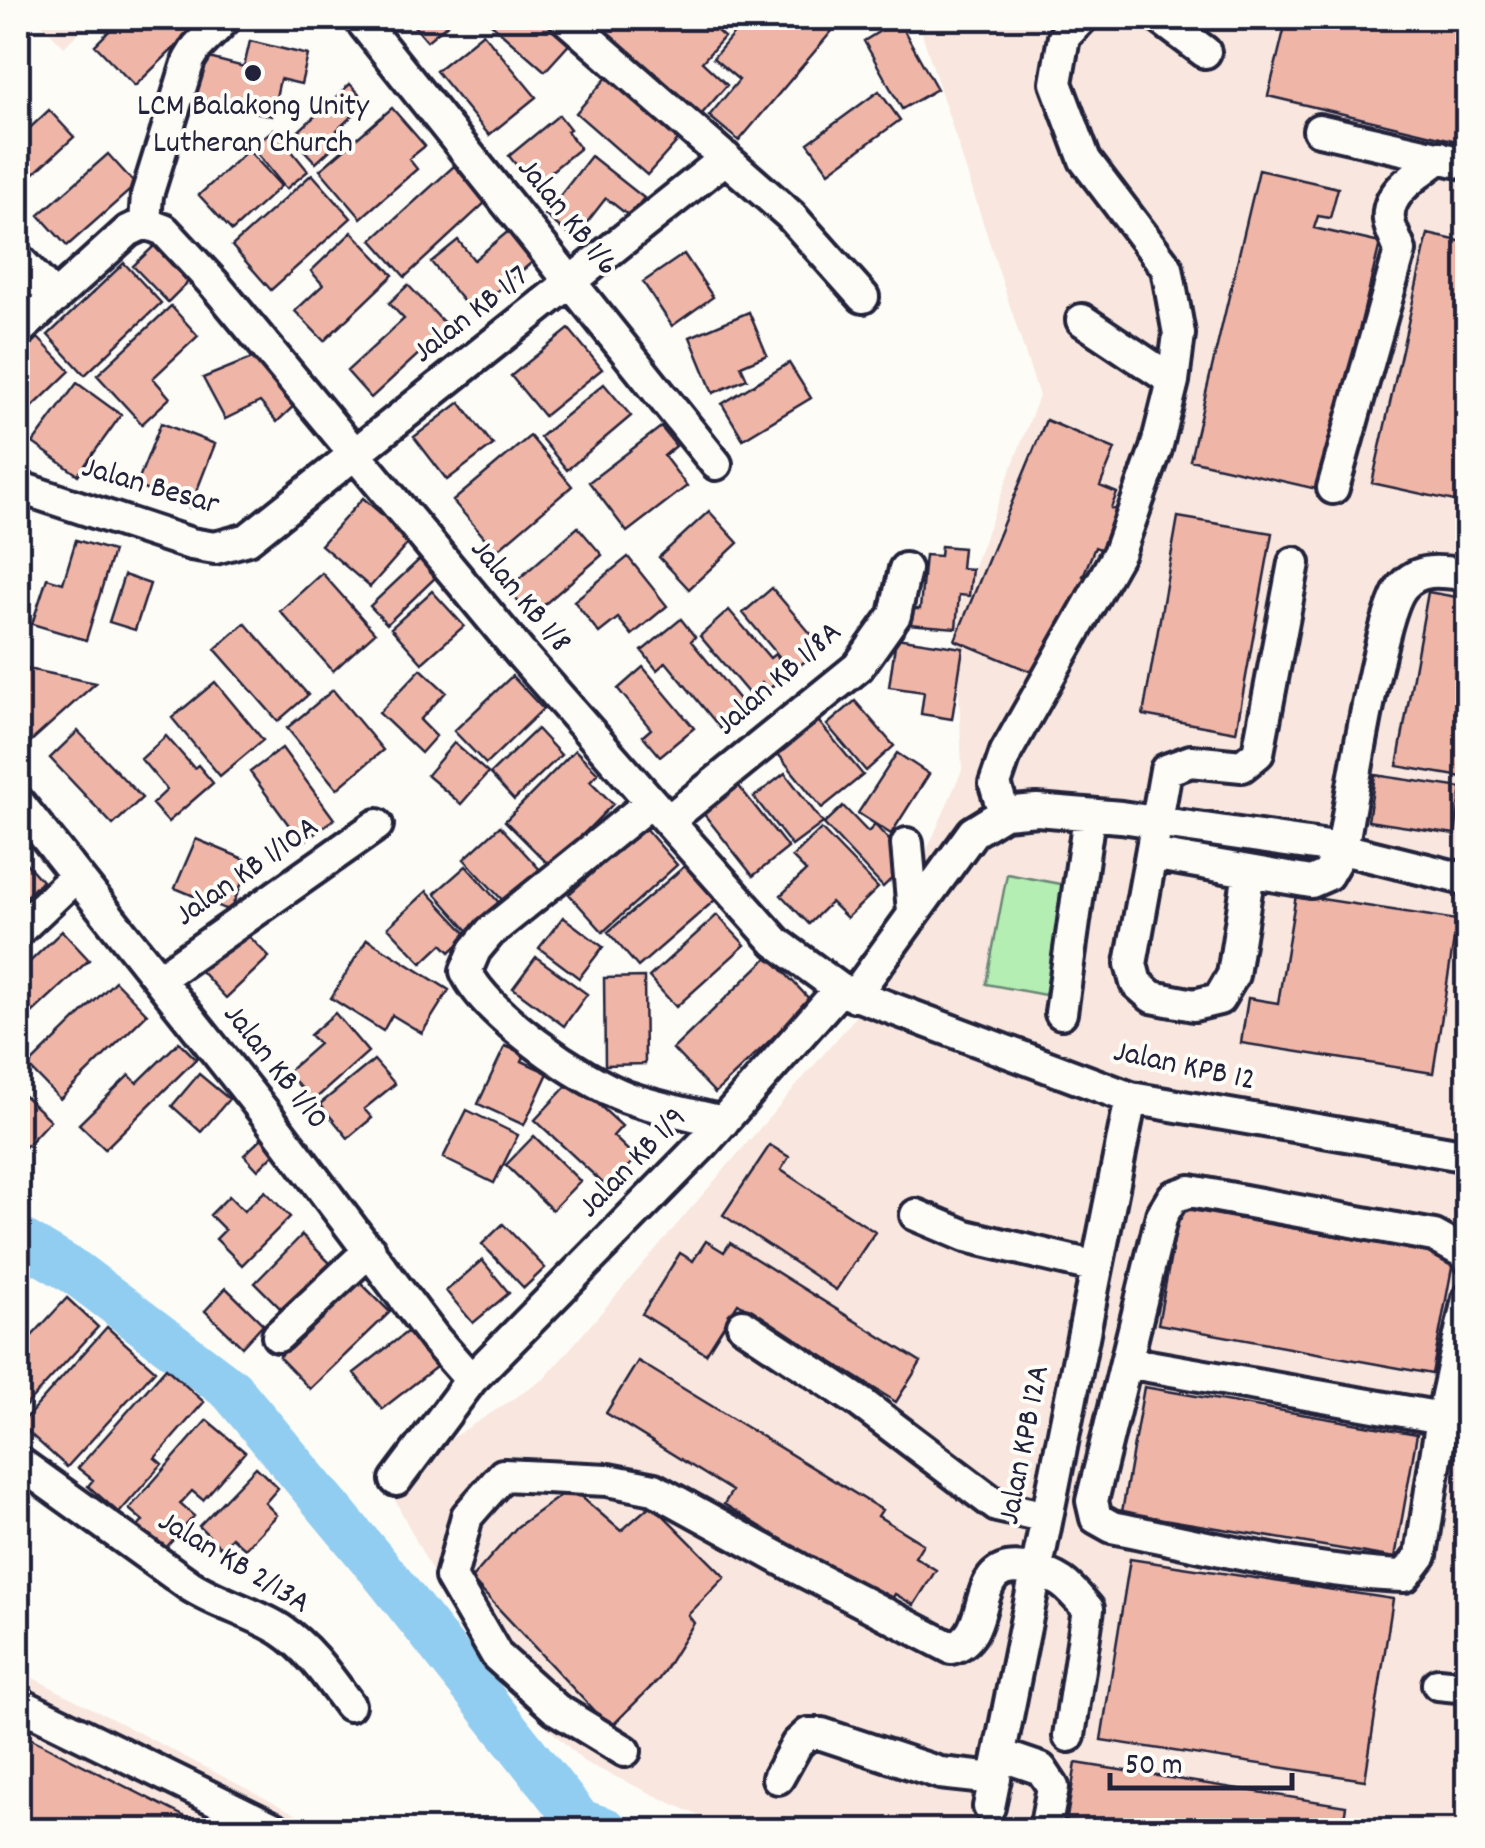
<svg xmlns="http://www.w3.org/2000/svg" width="1485" height="1848" font-family="Dekko,sans-serif">
<style>
.built{fill:#f9e7df}
.green{fill:#b4eeb3;stroke:#6b8877;stroke-width:2.5}
.lines{fill:none;stroke-linecap:round;stroke-linejoin:round}
.river{stroke:#91cdf1;stroke-width:45}
.building{fill:#efb6a8;stroke:#22223b;stroke-width:2.5}
.minor-casing{stroke:#22223b;stroke-width:38}
.minor{stroke:#fdfcf7;stroke-width:30}
.poi-dot{fill:#22223b;stroke:#fdfcf7;stroke-width:4}
.labels{text-anchor:middle;dominant-baseline:central;stroke-width:8;stroke-linejoin:round;paint-order:stroke}
.poi-label{font-size:32px;fill:#22223b;stroke:#fdfcf7}
.street-label{font-size:32px;fill:#22223b;stroke:#fdfcf7}
</style>
<rect width="100%" height="100%" fill="#fdfcf7"/>
<filter id="ink" filterUnits="userSpaceOnUse"><feTurbulence type="fractalNoise" baseFrequency=".01" numOctaves="2"/><feDisplacementMap in="SourceGraphic" scale="20" xChannelSelector="R" yChannelSelector="G"/><feConvolveMatrix kernelMatrix="1 2 1 2 8 2 1 2 1" color-interpolation-filters="sRGB"/></filter>
<g filter="url(#ink)">
<!-- built -->
<path class="built" d="M36 18H94L64 47Z
M917 18H1467V1830H729L584 1762 480 1663 385 1481 544 1379 853 1020 962 770 956 613 1039 396Z
M18 1670 303 1818 327 1830H18Z"/>
<!-- green -->
<path class="green" d="M1007 874 1066 885 1045 995 986 984Z"/>
<g class="lines">
<!-- river -->
<path class="river" d="M18 1239 76 1273 231 1390 376 1564 579 1821 606 1830"/>
</g>
<!-- building -->
<path class="building" d="M122 18H205L135 86 95 45Z
M407 18H455L427 41Z
M492 18H547L573 40 545 71 489 22Z
M589 18H702L724 37 702 62 727 85 700 116Z
M747 18H843L739 141 709 116 739 80 713 58Z
M1287 18H1468V118L1461 142 1268 96Z
M898 20 937 89 902 109 864 41Z
M483 33 536 97 489 135 436 71Z
M250 41 308 55 301 84 280 79 272 116 195 98 205 57 244 67Z
M609 75 681 137 647 175 576 113Z
M350 84 367 102 337 130 344 137 316 163 292 137Z
M879 91 900 120 829 172 808 143Z
M392 108 425 146 409 159 417 169 361 218 320 170Z
M49 110 74 137 18 188V139Z
M559 115 570 129 567 131 580 148 533 186 509 156Z
M274 129 308 171 286 189 252 147Z
M248 150 281 186 232 231 199 195Z
M108 154 136 185 67 246 39 215Z
M591 156 644 198 629 216 606 198 574 239 545 215Z
M454 166 486 202 405 277 372 240Z
M1259 170 1338 188 1330 218 1318 216 1314 228 1380 243 1321 490 1190 460Z
M312 174 351 218 271 290 232 246Z
M511 229 536 259 472 312 431 262 458 240 474 260Z
M352 232 393 275 324 341 295 311 323 285 311 271Z
M1428 234 1468 243V504L1372 483Z
M154 246 188 282 168 302 133 266Z
M684 254 713 297 672 326 643 282Z
M124 263 161 303 85 375 48 335Z
M408 285 448 327 371 398 347 371 404 319 389 303Z
M171 306 198 336 153 378 170 398 142 424 97 375Z
M749 312 767 355 741 366 747 379 713 393 690 337Z
M569 329 602 369 544 416 511 376Z
M38 338 70 371 18 421V358Z
M257 356 297 403 277 422 260 402 225 419 203 378Z
M789 363 811 398 743 439 722 404Z
M77 383 121 415 78 475 33 443Z
M604 384 631 416 567 470 540 437Z
M460 402 493 445 447 480 414 437Z
M1046 420 1115 449 1100 486 1117 493 1111 508 1124 514 1108 552 1095 547 1083 576 1096 582 1041 676 955 640Z
M161 423 215 444 190 508 136 486Z
M661 427 676 446 664 456 687 486 627 532 589 482Z
M530 436 572 486 496 551 453 501Z
M363 498 411 540 370 587 321 545Z
M709 511 738 543 689 589 659 557Z
M1178 517 1272 533 1236 732 1143 715Z
M578 527 602 555 531 616 507 589Z
M76 540 113 551 86 640 32 624 47 578 63 583Z
M941 546 963 548 961 568 972 569 969 596 959 595 956 628 908 624 909 609H920L925 555 940 556Z
M628 557 667 606 632 635 618 618 599 633 574 601Z
M420 559 437 576 387 624 370 606Z
M322 573 375 633 333 671 280 611Z
M124 575 150 584 135 630 109 622Z
M772 588 822 647 792 672 743 613Z
M432 591 464 626 422 663 391 628Z
M1428 592 1468 599V778L1397 766Z
M729 610 770 658 775 654 789 672 768 690 762 683 749 694 700 636Z
M681 619 695 637 691 641 746 708 721 729 666 662 657 670 642 651Z
M245 623 308 695 278 721 215 649Z
M896 638 963 648 952 719 921 714 924 692 889 687Z
M18 667 96 683 18 753Z
M643 667 694 728 660 756 643 736 651 729 618 689Z
M421 669 446 692 420 720 436 736 421 753 379 713Z
M512 676 543 709 486 764 454 731Z
M215 682 263 740 220 776 172 718Z
M333 690 383 750 337 789 287 728Z
M855 701 894 746 866 771 827 725Z
M814 716 863 775 822 808 774 749Z
M537 729 561 755 514 800 490 774Z
M78 731 142 798 113 825 50 758Z
M166 736 194 768 198 765 213 783 168 822 152 804 167 790 141 759Z
M454 743 488 773 461 804 427 775Z
M282 748 334 819 302 843 250 772Z
M575 750 598 773 590 781 613 804 551 867 505 821Z
M897 753 929 774 891 834 858 813Z
M785 773 823 823 792 846 754 797Z
M1375 775 1462 788 1455 834 1368 821Z
M738 785 788 848 753 876 703 813Z
M843 806 868 832 875 825 901 853 893 860 902 869 883 887 824 824Z
M500 826 542 872 507 905 464 859Z
M644 827 677 865 603 932 569 894Z
M821 829 878 888 847 918 831 902 809 924 781 895 806 871 792 857Z
M196 839 251 862 230 911 175 888Z
M18 854 42 881 18 904Z
M686 865 715 900 638 967 608 932Z
M466 866 502 906 471 934 435 893Z
M427 891 468 935 450 952 442 944 422 963 388 927Z
M1296 895 1457 920 1433 1073 1241 1043 1248 998 1278 1003Z
M717 915 745 945 676 1007 649 977Z
M563 917 603 947 579 978 539 948Z
M243 930 269 957 226 998 200 970Z
M62 931 89 960 32 1013 18 998V973Z
M367 939 449 990 422 1033 392 1015 383 1031 331 998Z
M769 956 811 1001 715 1093 673 1049Z
M536 957 587 994 564 1026 513 988Z
M644 977 645 1064 605 1065 604 978Z
M115 981 147 1014 60 1099 28 1066Z
M335 1013 368 1052 313 1101 287 1072 319 1044 310 1035Z
M179 1042 196 1059 105 1149 79 1124 129 1075 137 1083Z
M505 1046 525 1054 522 1061 548 1073 524 1125 478 1104Z
M374 1060 395 1084 364 1109 372 1118 348 1138 320 1104Z
M199 1074 229 1099 201 1132 172 1106Z
M572 1080 622 1126 613 1136 636 1158 608 1188 535 1120Z
M18 1090 50 1120 18 1155Z
M467 1110 518 1135 494 1183 443 1158Z
M266 1134 280 1148 258 1170 244 1155Z
M534 1136 580 1181 552 1210 506 1165Z
M770 1145 789 1157 781 1170 875 1232 836 1290 723 1215Z
M265 1191 290 1217 242 1265 216 1239 225 1230 210 1215 229 1196 244 1211Z
M1180 1208 1454 1257 1432 1374 1158 1324Z
M503 1224 545 1268 524 1288 482 1244Z
M302 1235 330 1263 283 1311 255 1283Z
M706 1241 724 1252 730 1243 921 1362 896 1402 738 1303 706 1354 642 1314 680 1253 693 1261Z
M482 1260 509 1293 473 1323 446 1291Z
M358 1280 390 1312 310 1389 279 1357Z
M226 1288 263 1324 242 1347 205 1311Z
M67 1298 98 1327 18 1414V1351Z
M107 1327 155 1370 67 1467 20 1425Z
M408 1331 436 1367 382 1409 354 1373Z
M638 1361 882 1510 878 1516 923 1544 915 1557 936 1570 914 1605 895 1594 888 1605 724 1504 732 1491 606 1413Z
M166 1368 204 1402 155 1458 162 1464 119 1513 88 1486 93 1480 78 1468Z
M1144 1387 1417 1434 1395 1558 1122 1512Z
M207 1420 245 1452 203 1500 192 1491 180 1504 194 1516 164 1550 138 1527 143 1521 129 1509Z
M256 1467 278 1488 265 1503 277 1515 245 1549 232 1537 221 1548 199 1526Z
M571 1488 621 1531 652 1504 725 1577 688 1615 694 1623 659 1679 610 1728 471 1579 517 1527Z
M1130 1559 1393 1599 1365 1780 1101 1740Z
M18 1732 211 1830H18Z
M1076 1763 1346 1806 1342 1830H1065Z"/>
<g class="lines">
<!-- minor casing -->
<g class="minor-casing">
<path id="minor" d="M359 18 716 464
M565 18 790 215 863 297
M1160 18 1205 52
M1319 130 1468 164
M145 223 147 195 189 60 197 47 226 18
M18 259 55 298
M1082 320 1173 381
M18 331 128 231 145 223 164 230 214 284 521 654 668 821 776 942 840 989 1131 1098 1468 1156
M18 487 191 544 215 548 248 539 726 158
M1333 488 1400 251C1397 241 1390 230 1389 220 1385 192 1421 172 1440 157
M1294 563 1258 753 1242 766 1191 761 1166 770 1151 854 1311 882 1327 875 1342 849C1351 803 1379 613 1403 586 1421 566 1444 572 1468 575
M18 802 268 1117 435 1339 471 1380
M651 802 490 932 475 950 466 971C484 1013 582 1081 626 1097 657 1108 691 1114 723 1122
M1004 813 995 784 1006 752 1119 552 1156 449 1173 381 1179 334 1167 268 1085 160 1056 83 1064 37 1082 18
M668 821 858 667 895 615 905 569
M907 844 913 912
M1151 854 1131 964 1136 983 1152 997 1194 1005 1219 999 1233 975 1249 872
M18 931 76 876
M160 978 377 825
M854 996 973 832 1004 813 1037 810 1121 817 1342 849 1468 880
M1061 1013 1089 816
M916 1215 966 1236 1097 1267
M1468 1258 1465 1253 1434 1236 1190 1191 1173 1197 1162 1215 1092 1501 1096 1518 1112 1527C1208 1546 1307 1573 1405 1576L1421 1555 1442 1418 1468 1299
M743 1325 861 1403 997 1506 1047 1517
M278 1336 370 1250
M1126 1362 1442 1418
M18 1462 189 1585C218 1604 253 1612 281 1630 310 1649 328 1677 349 1705
M396 1480 471 1380 704 1143 840 989
M1438 1684 1468 1687
M18 1703 277 1830
M625 1751 556 1709 497 1656 451 1577 467 1516 503 1475 608 1480 654 1489 799 1569 951 1648C998 1635 964 1555 1030 1570 1062 1577 1068 1586 1088 1609L1069 1736
M1000 1755 1041 1769 1053 1787 1045 1830
M778 1778 797 1744 808 1734H822L940 1773 995 1779
M989 1807 1131 1098"/>
</g>
<!-- minor -->
<use href="#minor" class="minor"/>
</g>
</g>
<!-- markers -->
<circle class="poi-dot" cx="253" cy="73" r="10"/>
<g class="labels">
<!-- poi labels -->
<g class="poi-label">
<text x="253" y="108">LCM Balakong Unity<tspan x="253" dy="37">Lutheran Church</tspan></text>
</g>
<!-- street labels -->
<g class="street-label">
<text transform="translate(566 218) rotate(51)">Jalan KB 1/6</text>
<text transform="translate(472 316) rotate(-38)">Jalan KB 1/7</text>
<text transform="translate(150 488) rotate(16)">Jalan Besar</text>
<text transform="translate(519 597) rotate(50)">Jalan KB 1/8</text>
<text transform="translate(780 680) rotate(-41)">Jalan KB 1/8A</text>
<text transform="translate(248 873) rotate(-35)">Jalan KB 1/10A</text>
<text transform="translate(274 1068) rotate(52)">Jalan KB 1/10</text>
<text transform="translate(1184 1068) rotate(12)">Jalan KPB 12</text>
<text transform="translate(634 1164) rotate(-46)">Jalan KB 1/9</text>
<text transform="translate(1026 1445) rotate(-79)">Jalan KPB 12A</text>
<text transform="translate(233 1564) rotate(31)">Jalan KB 2/13A</text>
</g>
</g>
<!-- margin -->
<rect width="1485" height="1848" fill="none" stroke="#fdfcf7" stroke-width="60"/>
<rect x="30" y="30" width="1425" height="1788" fill="none" stroke="#22223b" stroke-width="4" filter="url(#ink)"/>
<!-- scale -->
<path d="M1110 1773v15h182v-15" fill="none" stroke="#22223b" stroke-width="5"/>
<text x="1125" y="1773" font-size="30" fill="#22223b" stroke="#fdfcf7" stroke-width="8" paint-order="stroke">50 m</text>
</svg>
